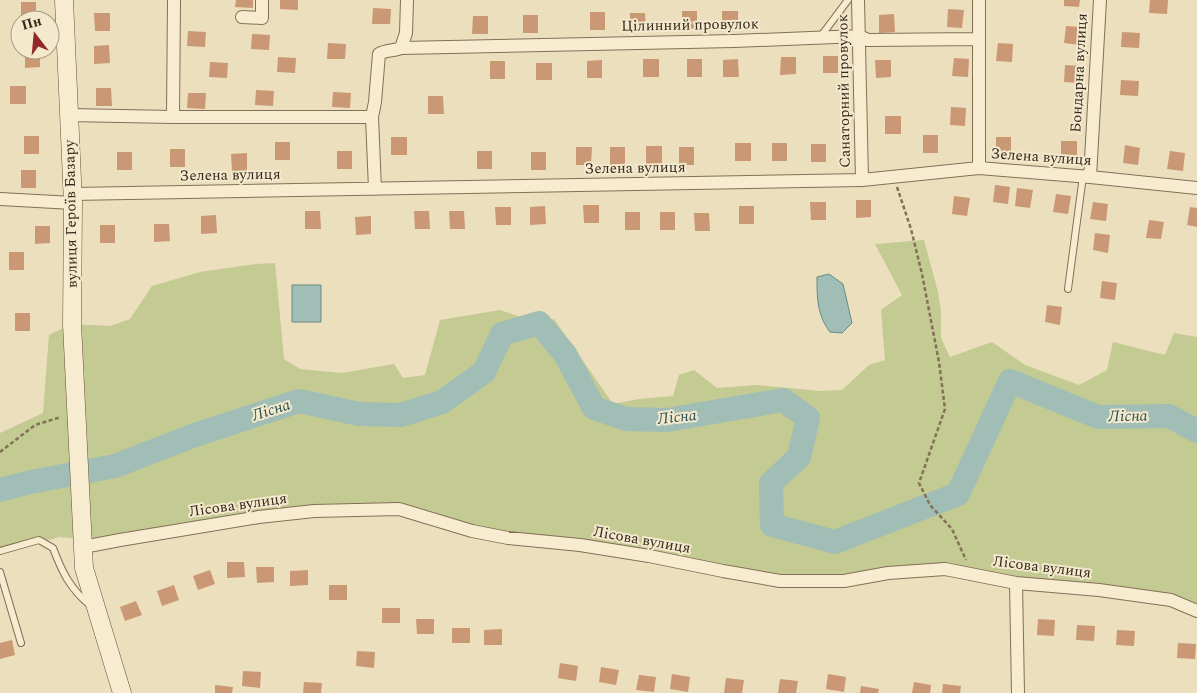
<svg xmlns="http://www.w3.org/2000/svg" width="1197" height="693" font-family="Spectral,serif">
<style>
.green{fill:#c3ca92}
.water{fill:#a1beb6;stroke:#698b83}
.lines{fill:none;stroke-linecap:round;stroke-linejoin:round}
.river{stroke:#a1beb6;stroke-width:24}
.building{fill:#ca9874}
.lane-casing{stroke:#846f57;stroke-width:8}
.street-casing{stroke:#846f57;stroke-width:14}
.secondary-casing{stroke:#66503a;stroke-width:19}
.path{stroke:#846f57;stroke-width:2.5;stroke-dasharray:4 2.5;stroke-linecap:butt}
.lane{stroke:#f8ecd0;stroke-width:6}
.street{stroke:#f8ecd0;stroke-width:12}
.secondary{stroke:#f8ecd0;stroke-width:18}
.labels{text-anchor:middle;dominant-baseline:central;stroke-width:4;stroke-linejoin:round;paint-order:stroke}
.street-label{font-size:15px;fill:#34271b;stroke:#f4e9cd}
.water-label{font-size:16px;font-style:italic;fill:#2b5351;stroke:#f4e9cd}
</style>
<rect width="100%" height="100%" fill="#ecdfbe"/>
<!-- green -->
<path class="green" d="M924 240 938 292 941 311V338L950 357 992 342 1025 365 1079 385 1107 370 1113 342 1165 355 1174 333 1197 337V611L1171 600 945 569 780 581 508 538 399 509 358 510 83 547 82 539 59 537 0 555V433L43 413 49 335 72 324 110 326 130 319 152 286 200 272 256 264 275 263 284 359 300 369 342 373 394 364 403 378 425 375 440 320 500 310 539 323 554 319 613 404 639 399 673 396 679 375 694 370 717 388 757 385 820 391 842 390 869 365 885 360 881 310 902 295 875 244Z"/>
<!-- water -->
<path class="water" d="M829 274 843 284 852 323 842 333 830 332C817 315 817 298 817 277Z
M292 285H321V322H292Z"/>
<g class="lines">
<!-- river -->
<path class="river" d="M0 490 31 482 115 466 195 435 299 401 359 414 401 415 442 402 484 372 502 334 539 323 565 354 594 408 626 419 667 420 783 400 808 418 799 457 771 483 772 525 835 542 958 494 1010 381 1098 417 1169 416 1197 431"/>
</g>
<!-- building -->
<path class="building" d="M236 0H253V8L235 7Z
M280 0H298V10L280 9Z
M1064 0H1080L1079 7 1064 6Z
M1150 0H1168L1167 14 1149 13Z
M21 2H36V20H21Z
M373 8 391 9 390 24H372Z
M948 9 964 10 962 28 947 27Z
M682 11H697V29H682Z
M722 11H738V29L722 28Z
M590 12H605V30H590Z
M94 13H110V31H95Z
M630 13H645L646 31H630Z
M894 14 895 32 879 33V15Z
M523 15H538V33H523Z
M473 16H488V34H472Z
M1066 26 1081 27 1080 45 1064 43Z
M188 31 206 32 205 47 187 46Z
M1122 32 1140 33 1139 48 1121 47Z
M252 34 270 35 269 50 251 49Z
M328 43 346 44 345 59H327Z
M998 43 1013 44 1012 62 996 61Z
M109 45 110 63 94 64V46Z
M25 50H40V67L25 68Z
M823 56H838V73H823Z
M278 57 296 58 295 73 277 72Z
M781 57H796V74L780 75Z
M954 58 969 59 968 77 952 76Z
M643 59H659V77H643Z
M687 59H702V77H687Z
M738 59 739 77H723V60Z
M602 60V78H587V61Z
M875 60H891V77L876 78Z
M490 61H505V79H490Z
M210 62 228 63 227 78 209 77Z
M536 63H552V80H536Z
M1065 65 1080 66 1079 83 1064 82Z
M1121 80 1139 81 1138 96 1120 95Z
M10 86H26V104H10Z
M96 88H111L112 106H96Z
M256 90 274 91 273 106 255 105Z
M333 92 351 93 350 108 332 107Z
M188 93H206L205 109 187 108Z
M428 96H443L444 114H428Z
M951 107 966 108 965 126 950 125Z
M885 116H901V134H885Z
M923 135H938V153H923Z
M24 136H39V154H24Z
M391 137H407V155H391Z
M996 137H1011V155H996Z
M1061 141H1077V159H1061Z
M275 142H290V160H275Z
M735 143H751V161H735Z
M772 143H787V161H772Z
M811 144H826V162H811Z
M1125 145 1140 148 1138 165 1123 163Z
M646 146H662V164H646Z
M576 147H592L591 165H576Z
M610 147H625V164L610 165Z
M679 147H694V165H679Z
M170 149H185V167H170Z
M337 151H352V169H337Z
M477 151H492V169H477Z
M1170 151 1185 153 1183 171 1167 169Z
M117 152H132V170H117Z
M531 152H546V170H531Z
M247 153V171H232L231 154Z
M21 170H36V188H21Z
M995 185 1010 187 1008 204 993 202Z
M1017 188 1033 190 1030 208 1015 206Z
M1056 194 1071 196 1068 214 1053 212Z
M954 196 970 198 967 216 952 214Z
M856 200H871V217L856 218Z
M810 202H826V220H811Z
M1093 202 1108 204 1106 221 1090 219Z
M583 205H599V223H584Z
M545 206 546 224 530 225V207Z
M739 206H754V224H739Z
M495 207H511V225H496Z
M1190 207 1197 208V227L1187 225Z
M305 211H320L321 229H305Z
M414 211H429L430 229H415Z
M449 211H464L465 229H450Z
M625 212H640V230H625Z
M660 212H675V230H660Z
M694 213H709L710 231H695Z
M216 215 217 233 201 234V216Z
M371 216V234L356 235 355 217Z
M1149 220 1164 222 1161 239 1146 238Z
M154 224H169L170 241 154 242Z
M100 225H115V243H100Z
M35 226H50V243L35 244Z
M1095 233 1110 235 1108 253 1093 250Z
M9 252H24V270H9Z
M1102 281 1117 283 1115 300 1100 298Z
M1047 305 1062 307 1060 325 1045 322Z
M15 313H30V331H15Z
M227 562H244L245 577 227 578Z
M256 567H274V582L257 583Z
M210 570 215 584 198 590 193 576Z
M308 570V585L290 586V571Z
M174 585 179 600 162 606 157 591Z
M329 585H347V600H329Z
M136 601 142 615 125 621 120 607Z
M382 608H400V623H382Z
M416 619H434V634H417Z
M1038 619 1055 620 1054 636 1037 635Z
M1077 625 1095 626 1094 641 1076 640Z
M452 628H470V643H452Z
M502 629V645H484V630Z
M1117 630 1135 631 1134 646 1116 645Z
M12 640 15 655 0 659V643Z
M1178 643 1196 644 1195 659 1177 658Z
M357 651 375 652 374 668 356 666Z
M560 663 578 666 576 681 558 678Z
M601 667 619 670 616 685 599 682Z
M243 671 261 672 260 688 242 686Z
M672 674 690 677 688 692 670 689Z
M828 674 846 677 844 692 826 689Z
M639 675 656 677 654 692 636 690Z
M726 678 744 680 742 693H724Z
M780 679 798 681 796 693H778Z
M304 682 322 683 321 693H303Z
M914 682 931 685 930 693H912Z
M943 684 961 686 960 693H942Z
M215 685 233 687 232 693H215Z
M861 686 879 689 878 693H860Z"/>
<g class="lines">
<!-- lane casing -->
<g class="lane-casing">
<path id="lane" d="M821 36 848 0
M1068 289 1083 176
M0 551 39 540 53 548C62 572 70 589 91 606
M0 572 21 643"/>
</g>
<!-- street casing -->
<g class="street-casing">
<path id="street" d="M858 0 862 180
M242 17 262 18V0
M401 48 734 41 859 36 868 40 979 39
M69 115 173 117H372
M173 117 174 0
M979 168V0
M1090 177 1100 0
M375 189 372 117 375 102 379 54C386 50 394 51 401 48L406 33 407 0
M72 194 862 180 979 168 1090 177 1197 188
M0 199 73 203
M83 547 120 540 259 517 314 511 399 509 472 531 508 538 580 545 649 556 723 571 780 581H844L888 573 945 569 1016 583 1099 590 1171 600 1197 611
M1016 583 1018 693"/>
</g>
<!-- secondary casing -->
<g class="secondary-casing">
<path id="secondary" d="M64 0 73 203 72 324 84 568 122 693"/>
</g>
<!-- path -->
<path class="path" d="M897 187 911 229 922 274 939 362 945 409 919 483 930 505 952 529 966 560
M0 452 35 425 61 417"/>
<!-- lane -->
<use href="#lane" class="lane"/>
<!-- street -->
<use href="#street" class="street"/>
<!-- secondary -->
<use href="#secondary" class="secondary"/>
</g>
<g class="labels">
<!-- street labels -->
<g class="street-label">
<text transform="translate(690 25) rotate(-1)">Цілинний провулок</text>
<text transform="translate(1079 73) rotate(-87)">Бондарна вулиця</text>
<text transform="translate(844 91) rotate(-91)">Санаторний провулок</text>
<text transform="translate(1041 157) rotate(4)">Зелена вулиця</text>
<text transform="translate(635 168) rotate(-1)">Зелена вулиця</text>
<text transform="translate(230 175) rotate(-1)">Зелена вулиця</text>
<text transform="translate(71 214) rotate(-91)">вулиця Героїв Базару</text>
<text transform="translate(238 505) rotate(-8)">Лісова вулиця</text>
<text transform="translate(642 540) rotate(10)">Лісова вулиця</text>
<text transform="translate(1042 567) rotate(7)">Лісова вулиця</text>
</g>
<!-- water labels -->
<g class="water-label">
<text transform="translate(271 410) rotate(-18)">Лісна</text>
<text transform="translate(1128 416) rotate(-1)">Лісна</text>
<text transform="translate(677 417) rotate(-6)">Лісна</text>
</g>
</g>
<!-- north arrow -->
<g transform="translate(35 35) rotate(344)"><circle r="24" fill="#f4e9cd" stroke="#a79b86"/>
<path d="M0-4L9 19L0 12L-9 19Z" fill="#922829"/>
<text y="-8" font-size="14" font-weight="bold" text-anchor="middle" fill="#34271b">Пн</text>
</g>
</svg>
